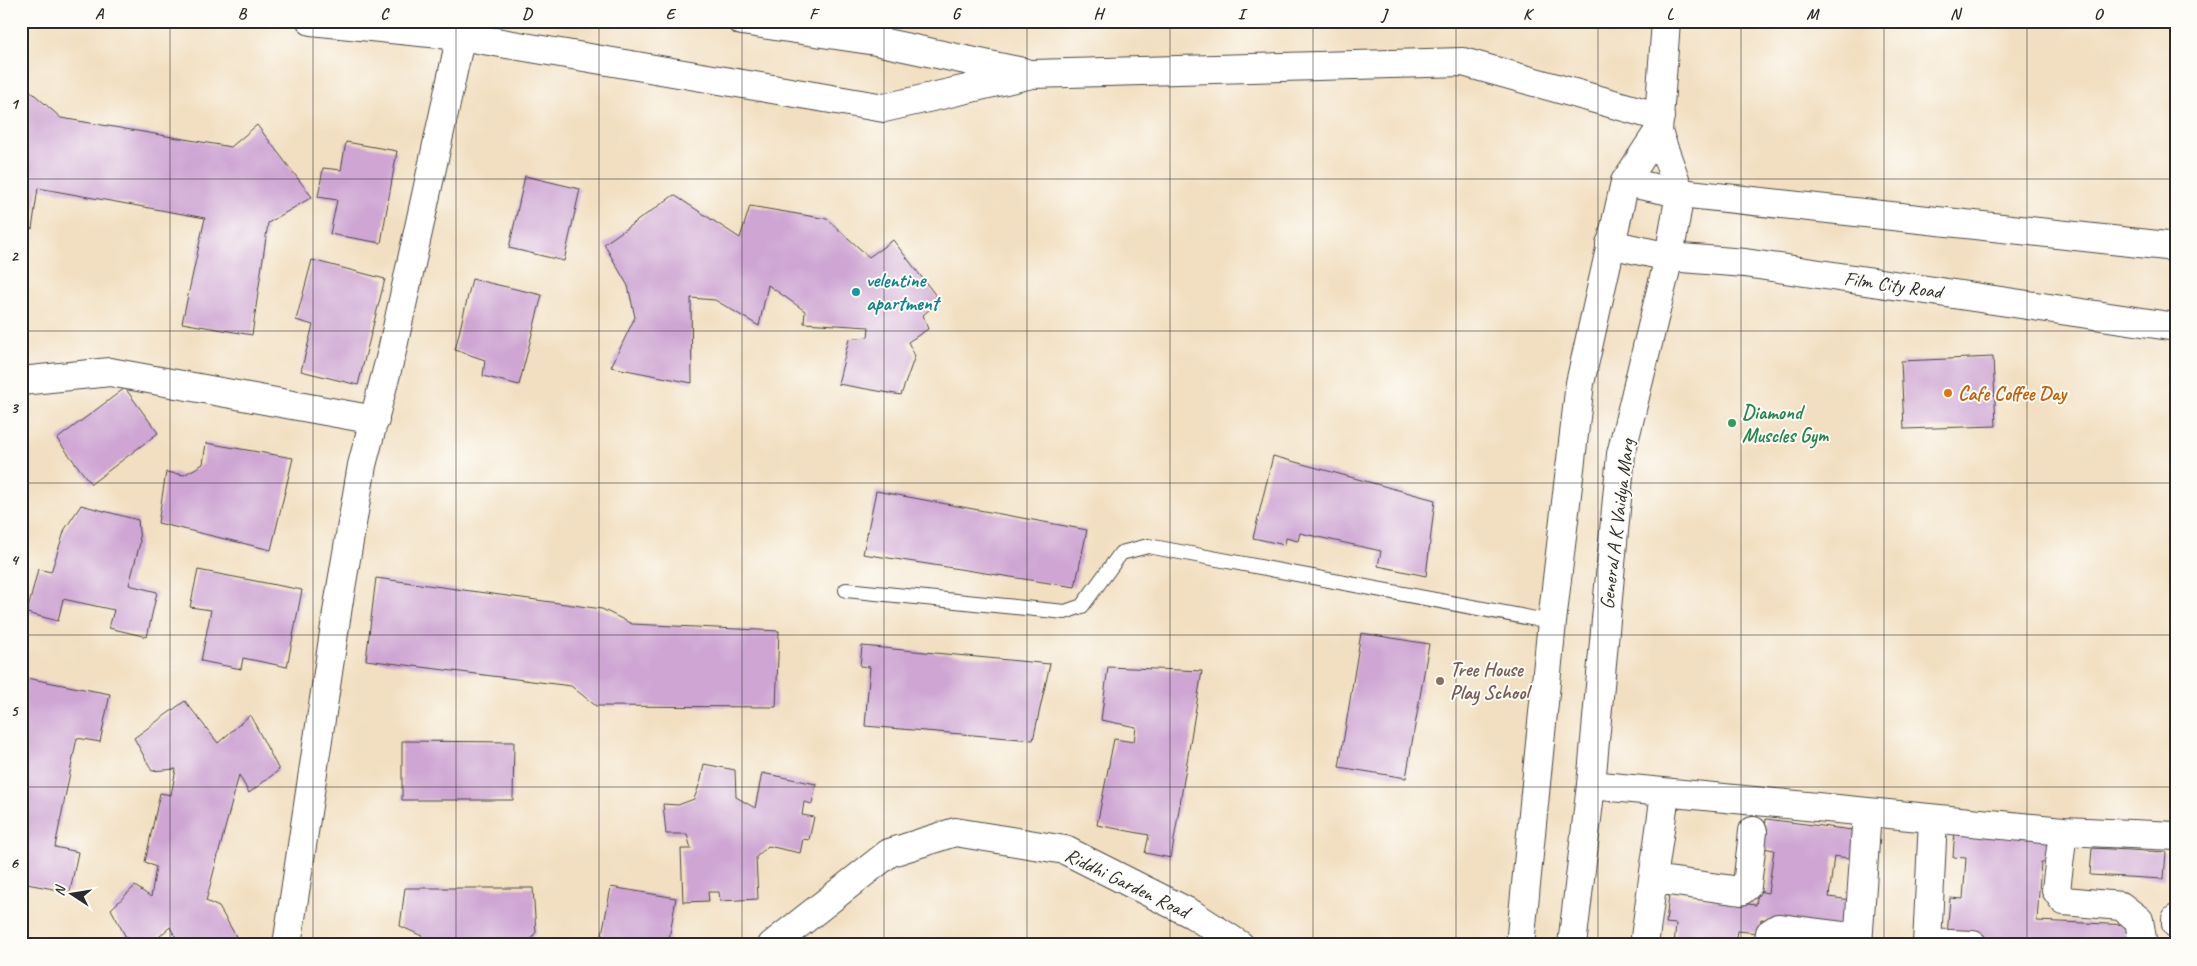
<svg xmlns="http://www.w3.org/2000/svg" width="2197" height="966" font-family="Caveat,sans-serif">
<style>
.building{fill:#cea5d3}
.lines{fill:none;stroke-linecap:round;stroke-linejoin:round}
.service-casing{stroke:#494642;stroke-width:16}
.minor-casing{stroke:#494642;stroke-width:30}
.tertiary-casing{stroke:#494642;stroke-width:30}
.secondary-casing{stroke:#494642;stroke-width:30}
.service{stroke:#fff;stroke-width:14}
.minor{stroke:#fff;stroke-width:28}
.tertiary{stroke:#fff;stroke-width:28}
.secondary{stroke:#fff;stroke-width:28}
.grid{fill:none;stroke:#2b2b2b;stroke-width:1;stroke-opacity:0.55}
.culture-dot{fill:#0f9aa8;stroke:#fdfcf7;stroke-width:2}
.food-dot{fill:#e8710a;stroke:#fdfcf7;stroke-width:2}
.leisure-dot{fill:#2e9e5b;stroke:#fdfcf7;stroke-width:2}
.education-dot{fill:#8d6e63;stroke:#fdfcf7;stroke-width:2}
.labels{text-anchor:middle;dominant-baseline:central;stroke-width:4;stroke-linejoin:round;paint-order:stroke}
.culture-label{font-size:20px;font-weight:bold;fill:#0d838f;stroke:#fdfcf7;text-anchor:start}
.street-label{font-size:20px;fill:#2b2b2b;stroke:#fdfcf7}
.food-label{font-size:20px;font-weight:bold;fill:#c56008;stroke:#fdfcf7;text-anchor:start}
.leisure-label{font-size:20px;font-weight:bold;fill:#27864d;stroke:#fdfcf7;text-anchor:start}
.education-label{font-size:20px;font-weight:bold;fill:#785e54;stroke:#fdfcf7;text-anchor:start}
.neatline{fill:none;stroke:#2b2b2b;stroke-width:2}
.grid-label{font-size:16px;text-anchor:middle;font-weight:bold;fill:#2b2b2b}
</style>
<rect width="100%" height="100%" fill="#fdfcf7"/>
<filter id="ink" filterUnits="userSpaceOnUse"><feTurbulence type="fractalNoise" baseFrequency=".02" numOctaves="2"/><feDisplacementMap in="SourceGraphic" scale="10" xChannelSelector="R" yChannelSelector="G"/><feConvolveMatrix kernelMatrix="1 2 1 2 8 2 1 2 1" color-interpolation-filters="sRGB"/></filter>
<filter id="wash" filterUnits="userSpaceOnUse"><feTurbulence type="fractalNoise" baseFrequency=".0096" numOctaves="4" result="noise"/><feDisplacementMap in="SourceGraphic" scale="20" xChannelSelector="R" yChannelSelector="G"/><feGaussianBlur stdDeviation="1.12" result="paint"/><feColorMatrix in="noise" values="0 0 0 0 0 0 0 0 0 0 0 0 0 0 0 0 0 1.4 0 .05"/><feComposite in="paint" operator="in"/></filter>
<g filter="url(#wash)">
<rect width="100%" height="100%" fill="#f2dfc1"/>
<g id="blocks">
<!-- building -->
<path class="building" d="M27 88 61 118 231 147 257 125 312 197 268 223 252 335 182 323 205 218 38 188 32 229 21 226V93Z
M346 142 397 151 381 243 330 234 337 200 318 197 323 168 341 170Z
M525 176 580 189 564 261 509 248Z
M674 195 740 238 750 206 827 219 869 257 893 240 940 301 923 315 928 329 908 342 915 356 901 395 838 384 849 339 868 337 869 327 804 323 805 311 768 285 759 326 715 300 691 298 692 383 611 367 635 317 628 286 604 244Z
M312 260 385 279 358 385 301 371 313 325 296 320Z
M472 279 542 295 519 385 483 376 485 360 455 350Z
M1993 357 1996 426 1904 429 1901 361Z
M125 388 158 433 91 484 57 439Z
M206 443 293 458 271 550 158 523 166 472 184 475 203 464Z
M1273 456 1435 500 1426 576 1378 566 1381 551 1300 533 1298 541 1286 538 1285 545 1253 538Z
M876 491 1087 530 1075 587 863 554Z
M81 505 138 520 140 543 129 585 157 592 147 637 109 628 114 610 63 599 58 621 27 613 38 569 51 572 65 529Z
M198 570 302 590 287 667 243 658 241 669 201 661 211 610 190 607Z
M376 578 602 609 632 624 779 631 776 707 596 706 571 686 366 660Z
M1361 633 1429 644 1406 778 1339 767Z
M862 646 1050 664 1033 740 865 726 870 667 860 666Z
M1108 667 1202 671 1171 858 1145 853 1149 835 1097 825 1114 739 1134 742 1136 727 1101 720Z
M21 677 110 694 100 742 77 738 55 847 78 852 70 892 21 883Z
M185 701 218 743 250 715 279 770 249 793 239 775 206 901 219 907 237 938 229 945H180L170 927 150 945H130L111 909 135 886 151 897 156 867 145 862 160 793 171 795 176 769 152 771 134 738Z
M402 741 514 742 513 800H402Z
M704 764 735 770 736 797 755 808 762 773 816 784 812 804 804 802 802 815 814 817 809 840 803 839 800 853 768 846 756 857 758 899 720 901 719 892H708L709 901 683 902 681 849H691L687 834H666L663 804 678 805 694 799 701 780Z
M1766 819 1860 831 1856 859 1834 856 1829 897 1851 900 1847 930 1761 919 1759 933 1737 931 1735 945H1674L1676 924 1666 923 1669 894 1756 905 1758 891 1768 893 1774 850 1763 848Z
M1955 829 2052 836 2050 862H2041L2037 921 2130 925V945H2041V940L1947 936 1950 898 1963 899 1966 858 1953 857Z
M2092 848 2166 852 2164 879 2090 875Z
M611 887 676 898 668 945H600Z
M405 888H533L536 932 527 945H420L422 936 400 926Z"/>
</g>
</g>
<g filter="url(#ink)">
<use href="#blocks" fill-opacity="0" stroke="#494642" stroke-width="1"/>
<g class="lines">
<!-- service casing -->
<g class="service-casing">
<path id="service" d="M846 590 1065 612 1082 606 1121 553 1148 546 1552 622"/>
</g>
<!-- minor casing -->
<g class="minor-casing">
<path id="minor" d="M311 21 460 36 884 108 1032 74 1463 62 1660 117
M742 21 876 41 1023 72
M21 381 110 372 375 420
M1591 785 2063 831 2176 836
M2063 831 2056 890 2064 901 2121 906 2139 920 2143 945
M1653 879 1665 794
M2176 919V924
M1927 943 1973 945
M287 945 338 606 362 465 392 351 464 21
M772 945 889 853 955 832 1065 850 1192 914 1240 945
M1644 945 1653 879 1741 891 1747 886 1753 831
M1768 945 1770 933 1778 928 1858 938
M1858 945 1867 812
M1927 945 1933 819"/>
</g>
<!-- tertiary casing -->
<g class="tertiary-casing">
<path id="tertiary" d="M1625 182 1680 193 2176 247
M1610 244 1669 257 1745 263 2176 327"/>
</g>
<!-- secondary casing -->
<g class="secondary-casing">
<path id="secondary" d="M1520 945 1552 622 1580 383 1625 182 1658 132
M1572 945 1591 785 1621 454 1669 257 1680 193 1658 132 1666 21"/>
</g>
<!-- service -->
<use href="#service" class="service"/>
<!-- minor -->
<use href="#minor" class="minor"/>
<!-- tertiary -->
<use href="#tertiary" class="tertiary"/>
<!-- secondary -->
<use href="#secondary" class="secondary"/>
</g>
</g>
<!-- grid -->
<path class="grid" d="M170 21V945M313 21V945M456 21V945M599 21V945M742 21V945M884 21V945M1027 21V945M1170 21V945M1313 21V945M1456 21V945M1598 21V945M1741 21V945M1884 21V945M2027 21V945M21 179H2176M21 331H2176M21 483H2176M21 635H2176M21 787H2176"/>
<!-- markers -->
<circle class="culture-dot" cx="856" cy="292" r="5"/>
<circle class="food-dot" cx="1948" cy="393" r="5"/>
<circle class="leisure-dot" cx="1732" cy="423" r="5"/>
<circle class="education-dot" cx="1440" cy="681" r="5"/>
<g class="labels">
<!-- culture labels -->
<g class="culture-label">
<text x="866" y="280">velentine<tspan x="866" dy="23">apartment</tspan></text>
</g>
<!-- street labels -->
<g class="street-label">
<text transform="translate(1893 285) rotate(8)">Film City Road</text>
<text transform="translate(1617 524) rotate(-83)">General A K Vaidya Marg</text>
<text transform="translate(1127 883) rotate(26)">Riddhi Garden Road</text>
</g>
<!-- food labels -->
<g class="food-label">
<text x="1958" y="393">Cafe Coffee Day</text>
</g>
<!-- leisure labels -->
<g class="leisure-label">
<text x="1742" y="412">Diamond<tspan x="1742" dy="23">Muscles Gym</tspan></text>
</g>
<!-- education labels -->
<g class="education-label">
<text x="1450" y="669">Tree House<tspan x="1450" dy="23">Play School</tspan></text>
</g>
</g>
<!-- margin -->
<rect width="2197" height="966" fill="none" stroke="#fdfcf7" stroke-width="55"/>
<!-- north arrow -->
<g transform="translate(72 894) rotate(282)" stroke="#fdfcf7" stroke-width="4" paint-order="stroke">
<path d="M0-4L9 19L0 12L-9 19Z" fill="#2b2b2b"/>
<text y="-8" font-size="14" font-weight="bold" text-anchor="middle" fill="#2b2b2b">N</text>
</g>
<rect x="28" y="28" width="2142" height="910" class="neatline"/>
<g class="grid-label">
<text x="99" y="19">A</text>
<text x="242" y="19">B</text>
<text x="384" y="19">C</text>
<text x="527" y="19">D</text>
<text x="670" y="19">E</text>
<text x="813" y="19">F</text>
<text x="956" y="19">G</text>
<text x="1098" y="19">H</text>
<text x="1241" y="19">I</text>
<text x="1384" y="19">J</text>
<text x="1527" y="19">K</text>
<text x="1670" y="19">L</text>
<text x="1812" y="19">M</text>
<text x="1955" y="19">N</text>
<text x="2098" y="19">O</text>
<text x="14" y="109">1</text>
<text x="14" y="261">2</text>
<text x="14" y="413">3</text>
<text x="14" y="565">4</text>
<text x="14" y="716">5</text>
<text x="14" y="868">6</text>
</g>
</svg>
